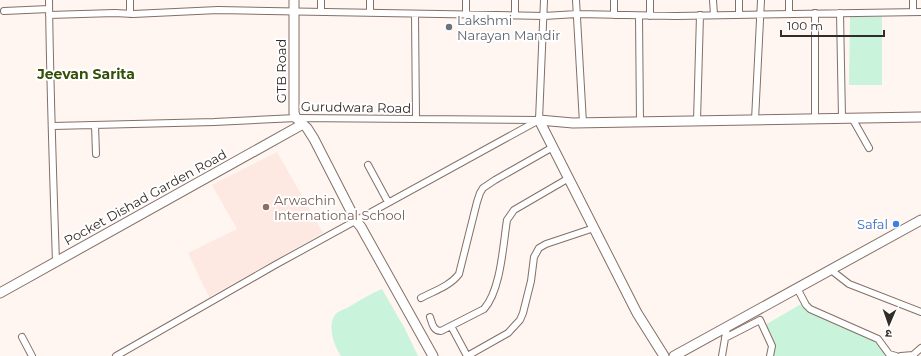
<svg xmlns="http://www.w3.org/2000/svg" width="921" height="356" font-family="Montserrat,'Noto Sans Devanagari',sans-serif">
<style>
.education{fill:#fde8e2}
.green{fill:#caf3dc}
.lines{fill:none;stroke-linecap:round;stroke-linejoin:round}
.street-casing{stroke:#846f66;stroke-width:8}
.secondary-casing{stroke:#846f66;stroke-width:11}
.street{stroke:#fff;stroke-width:6}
.secondary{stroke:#fff;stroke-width:9}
.worship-dot{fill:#6b7280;stroke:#fff;stroke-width:1.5}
.education-dot{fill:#8d6e63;stroke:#fff;stroke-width:1.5}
.shop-dot{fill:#3f7fe0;stroke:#fff;stroke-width:1.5}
.labels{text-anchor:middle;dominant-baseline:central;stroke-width:4;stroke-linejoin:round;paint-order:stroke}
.worship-label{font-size:13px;fill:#5b616d;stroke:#fff;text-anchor:start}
.street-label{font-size:13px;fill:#332b27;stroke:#fff}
.education-label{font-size:13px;fill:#785e54;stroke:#fff;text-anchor:start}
.shop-label{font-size:13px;fill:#366cbe;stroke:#fff;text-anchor:end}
.neighbourhood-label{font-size:14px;font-weight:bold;fill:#355008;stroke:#fff}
</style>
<rect width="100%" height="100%" fill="#fff5f1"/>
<!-- education -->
<path class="education" d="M277 152 323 233 209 297 188 253 237 229 212 185Z"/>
<!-- green -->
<path class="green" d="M850 17H882V85H849Z
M382 289 405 329 418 356H341C334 346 327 326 335 315 338 311 345 309 349 307 360 300 370 294 382 289Z
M808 300 820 317 876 339 885 356H772L765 325Z"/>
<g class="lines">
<!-- street casing -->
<g class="street-casing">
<path id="street" d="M49 0C50 87 53 175 56 262
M370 0V13
M515 0V15
M576 0 583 123
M650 0V16
M713 0 714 15
M4 11 49 9
M321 11V0
M913 12V0
M815 13V119
M840 13 842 118
M130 14V0
M415 14 416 119
M466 14V0
M739 14V0
M789 14V0
M49 15 115 13 133 14 218 10 544 16 577 14 676 16 921 12
M614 15V0
M639 16 640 122
M852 118 869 148
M755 120 761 0
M697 121 700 15
M95 125 96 154
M53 126 214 122 296 118 538 120
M368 165 388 202
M831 270 849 284 921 312
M797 288 806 305 810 309 878 339 889 354 896 356
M421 298C434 291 450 286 459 274L477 202 480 193 483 188 495 180 553 147
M430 317C432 323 433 331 441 331L484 309C501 290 503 245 507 220L514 210 569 178
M451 326 466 354 469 355 508 333 520 320 523 313 531 281 534 257 539 248 546 244 594 228
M22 337 32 356
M725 338 760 320 772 346 770 356
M116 356 275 265 539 120 544 0
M722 356 727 327
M901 356 913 355 921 348"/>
</g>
<!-- secondary casing -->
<g class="secondary-casing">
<path id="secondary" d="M294 0V113L296 118 307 128 314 139 356 221 361 227 433 356
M539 120 573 123 921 117
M539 120 637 313 664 356
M0 293 303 124
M674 356 921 220"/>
</g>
<!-- street -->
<use href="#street" class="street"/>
<!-- secondary -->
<use href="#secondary" class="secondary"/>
</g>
<!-- markers -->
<circle class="worship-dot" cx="449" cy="27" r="4"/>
<circle class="education-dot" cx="266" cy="207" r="4"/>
<circle class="shop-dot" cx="896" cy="224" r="4"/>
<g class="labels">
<!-- worship labels -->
<g class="worship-label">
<text x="457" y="20">Lakshmi<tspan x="457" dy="15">Narayan Mandir</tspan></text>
</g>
<!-- street labels -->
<g class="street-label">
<text transform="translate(281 71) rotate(-90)">GTB Road</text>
<text transform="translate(356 107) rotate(1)">Gurudwara Road</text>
<text transform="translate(145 197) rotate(-29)">Pocket Dishad Garden Road</text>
</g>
<!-- education labels -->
<g class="education-label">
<text x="274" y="200">Arwachin<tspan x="274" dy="15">International School</tspan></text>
</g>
<!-- shop labels -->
<g class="shop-label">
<text x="888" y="224">Safal</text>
</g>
<!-- neighbourhood labels -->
<g class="neighbourhood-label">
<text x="86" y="74">Jeevan Sarita</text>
</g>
</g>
<!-- north arrow -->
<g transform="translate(889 324) rotate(182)" stroke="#ffffff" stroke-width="3" paint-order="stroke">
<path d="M0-3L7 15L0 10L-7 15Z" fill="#332b27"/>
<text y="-6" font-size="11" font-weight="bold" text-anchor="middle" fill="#332b27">उ</text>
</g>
<!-- scale -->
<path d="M781 30v6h103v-6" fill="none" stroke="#332b27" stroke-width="2"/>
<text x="787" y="30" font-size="12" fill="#332b27" stroke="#ffffff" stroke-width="3" paint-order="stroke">100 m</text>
</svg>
